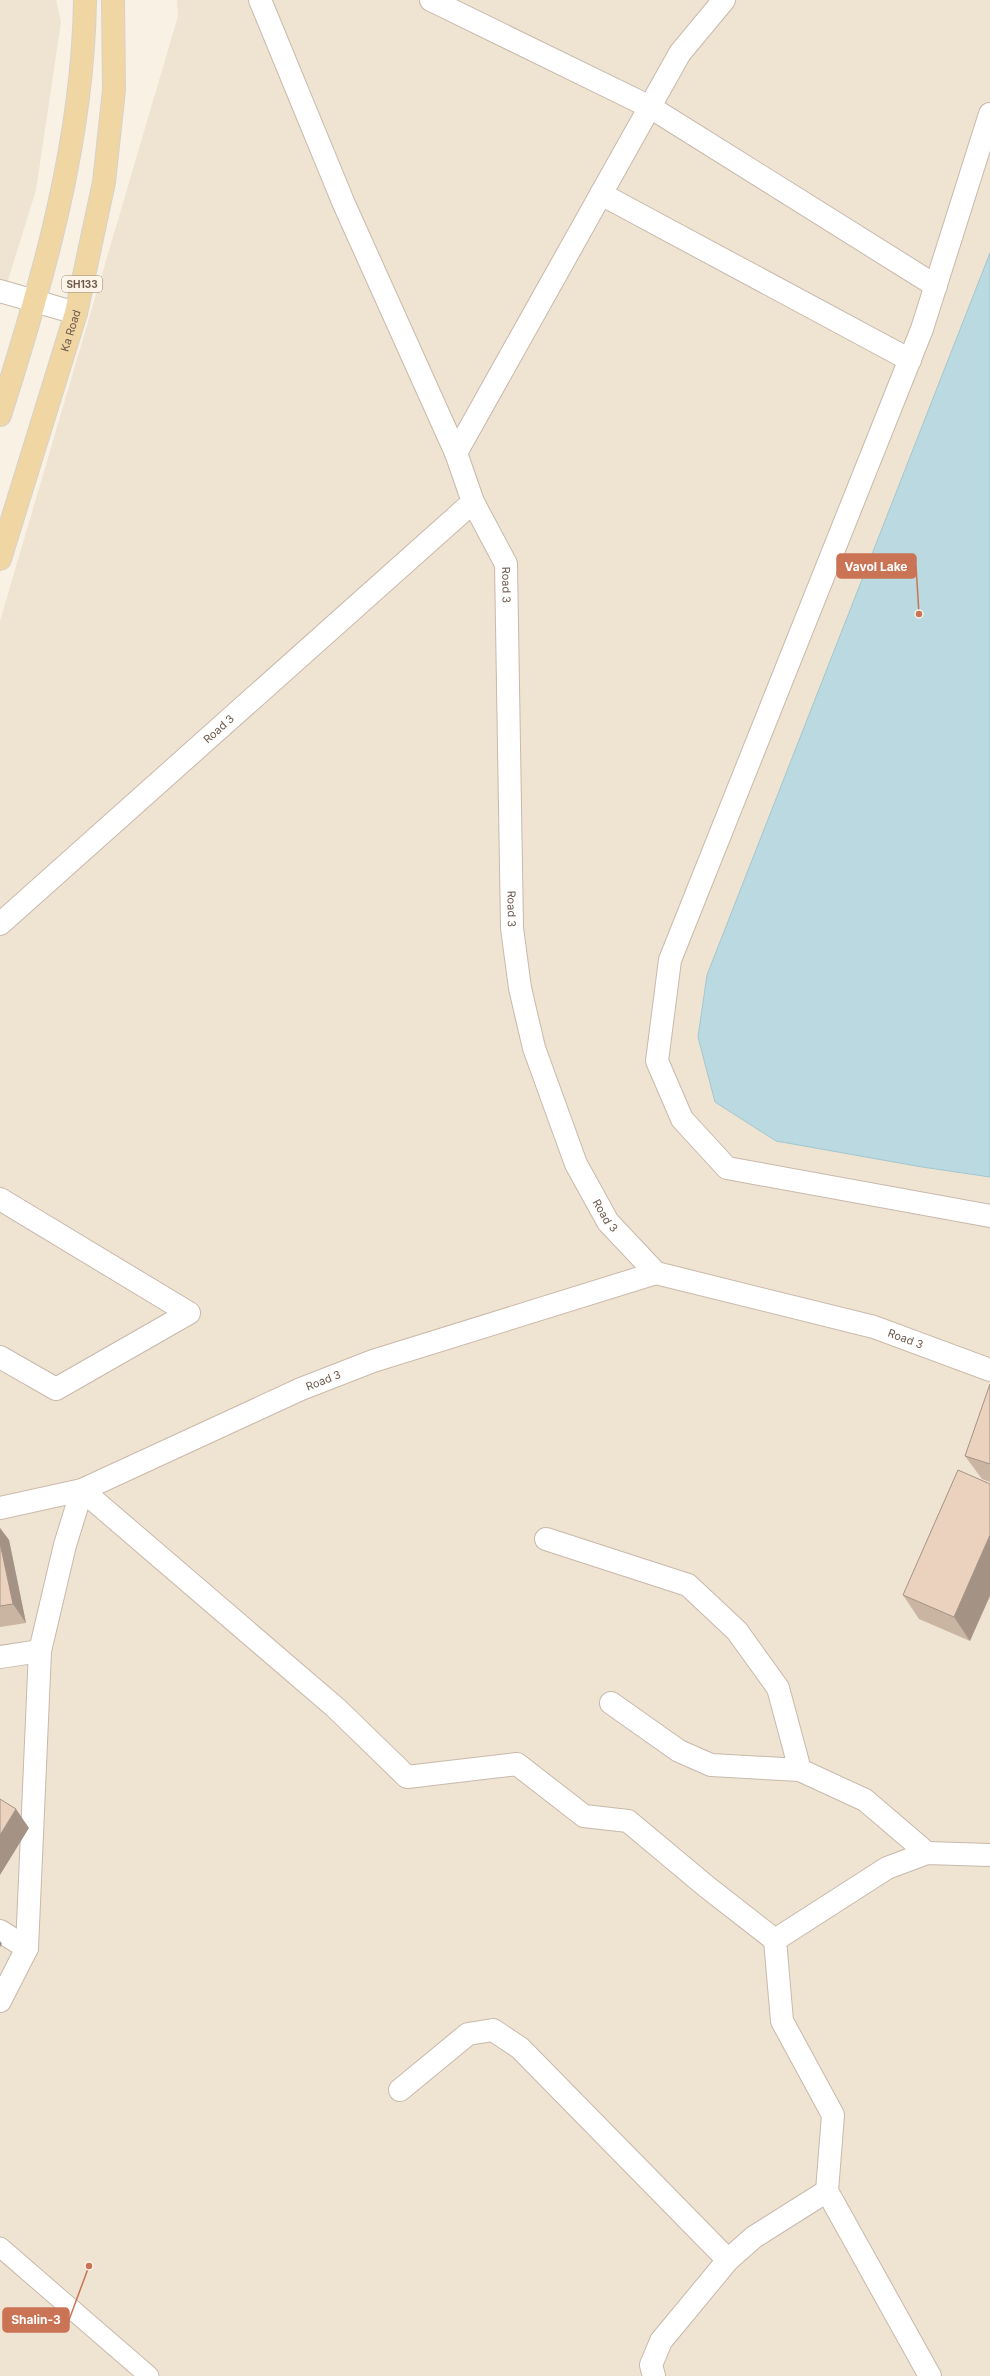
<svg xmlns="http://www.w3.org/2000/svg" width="990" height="2376" font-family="Inter,sans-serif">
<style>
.residential{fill:#efe3d2}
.water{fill:#bad9e0;stroke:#a2c7d0}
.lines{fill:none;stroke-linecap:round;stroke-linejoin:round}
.lane-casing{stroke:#c8b9ab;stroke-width:21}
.street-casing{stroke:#c8b9ab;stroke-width:24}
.secondary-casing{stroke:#cbbaaa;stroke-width:24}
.primary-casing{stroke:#d6d1cd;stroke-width:24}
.lane{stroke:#fff;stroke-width:19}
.street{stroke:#fff;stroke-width:22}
.secondary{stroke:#fff;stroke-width:22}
.primary{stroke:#f0d6a3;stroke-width:22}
.wall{fill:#cab5a3}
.shaded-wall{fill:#a49385}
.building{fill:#ebd2be;stroke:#a49385}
.labels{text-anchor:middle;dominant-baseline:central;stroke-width:3;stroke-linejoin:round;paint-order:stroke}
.shield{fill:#fcf5e8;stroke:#98887b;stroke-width:1}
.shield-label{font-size:10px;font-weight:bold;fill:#6d594c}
.street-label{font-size:11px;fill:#6d594c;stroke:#fcf5e8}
.leader{fill:none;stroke:#ca7455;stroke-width:1.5}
.callout-dot{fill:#ca7455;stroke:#fcf5e8;stroke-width:1.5}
.callout{fill:#ca7455;stroke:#ca7455;stroke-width:1.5}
.callout-label{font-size:12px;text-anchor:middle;font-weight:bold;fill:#fff}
</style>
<rect width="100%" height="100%" fill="#f9f1e3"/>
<!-- residential -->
<path class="residential" d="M0 0H56L61 22 36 190 0 306Z
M177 0H990V2376H0V621L178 16Z"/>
<!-- water -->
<path class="water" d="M990 253V1177L922 1167 776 1141 715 1102 698 1037 707 975Z"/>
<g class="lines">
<!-- lane casing -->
<g class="lane-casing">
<path id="lane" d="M0 2247 149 2376"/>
</g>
<!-- street casing -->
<g class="street-casing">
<g id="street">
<path d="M260 0 344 204 456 453 473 502"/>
<path d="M431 0 650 107 936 286"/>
<path d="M990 114 922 329 670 960 657 1061 682 1119 727 1168 990 1216"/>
<path d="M601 194 910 360"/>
<path d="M0 291 76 313"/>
<path d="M456 453 680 53 724 0"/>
<path id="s1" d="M0 924 473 502 506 564 512 928 520 988 534 1048 576 1164 608 1222 656 1273"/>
<path d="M0 1199 189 1313 56 1389 0 1357"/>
<path d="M546 1539 688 1585 737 1631 778 1688 800 1770"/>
<path d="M0 1657 40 1651"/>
<path d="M611 1703 679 1751 711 1765 800 1770 865 1800 927 1853"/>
<path d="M0 1931 27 1948"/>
<path d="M775 1940 782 2021 833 2115 827 2191 930 2376"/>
<path d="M0 2001 27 1948 40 1651 65 1545 82 1490 336 1708 407 1777 517 1764 584 1816 628 1821 707 1887 775 1940 887 1868 927 1853 990 1855"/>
<path d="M400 2090 468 2034 493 2030 520 2048 728 2260"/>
<path d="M654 2376 651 2365 661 2341 728 2260 754 2237 827 2191"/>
</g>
</g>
<!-- secondary casing -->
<g class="secondary-casing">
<g id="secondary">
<path id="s2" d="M0 1508 82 1490 301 1389 373 1361 656 1273 874 1327 990 1370"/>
</g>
</g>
<!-- primary casing -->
<g class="primary-casing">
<g id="primary">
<path d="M0 415C43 280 83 142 85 0"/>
<path id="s3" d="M0 559 76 313 104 182 114 90 113 0"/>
</g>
</g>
<!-- lane -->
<use href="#lane" class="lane"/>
<!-- street -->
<use href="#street" class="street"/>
<!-- secondary -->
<use href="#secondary" class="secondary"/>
<!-- primary -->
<use href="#primary" class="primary"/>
</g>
<!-- wall -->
<path class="wall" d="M990 1384V1482L982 1479 965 1456Z
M990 1484 970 1641 919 1619 903 1595Z
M0 1528 9 1540 26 1623 0 1627Z"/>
<!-- shaded-wall -->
<path class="shaded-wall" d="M0 1528 9 1540 26 1623 13 1604 0 1543Z
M990 1535V1596L970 1641 954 1617Z
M16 1809 29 1828 0 1875V1835Z
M0 1941 2 1944 0 1947Z"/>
<!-- building -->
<path class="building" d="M990 1384V1464L965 1456Z
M958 1470 990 1484V1535L954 1617 903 1595Z
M0 1543 13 1604 0 1606Z
M0 1799 16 1809 0 1835Z"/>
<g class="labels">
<!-- shield labels -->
<rect class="shield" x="62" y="276" width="40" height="16" rx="3"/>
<g class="shield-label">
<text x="82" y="284">SH133</text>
</g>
<!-- street labels -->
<g class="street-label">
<text stroke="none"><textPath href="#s3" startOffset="239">Ka Road</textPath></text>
<text stroke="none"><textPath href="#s1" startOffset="725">Road 3</textPath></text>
<text stroke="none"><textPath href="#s1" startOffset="293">Road 3</textPath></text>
<text stroke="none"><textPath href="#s1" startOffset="1049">Road 3</textPath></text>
<text stroke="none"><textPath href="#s1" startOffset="1373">Road 3</textPath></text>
<text stroke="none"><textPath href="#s2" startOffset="957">Road 3</textPath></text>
<text stroke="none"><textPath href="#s2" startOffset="349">Road 3</textPath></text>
</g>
</g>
<!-- callouts -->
<path class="leader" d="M919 614L916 566M89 2266L69 2320"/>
<g class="callout-dot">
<circle cx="919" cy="614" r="4"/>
<circle cx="89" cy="2266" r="4"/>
</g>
<g class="callout">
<rect x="837" y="554" width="79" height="24" rx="4"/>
<rect x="3" y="2308" width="66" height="24" rx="4"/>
</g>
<g class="callout-label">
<text x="876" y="571">Vavol Lake</text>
<text x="36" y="2324">Shalin-3</text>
</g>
</svg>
